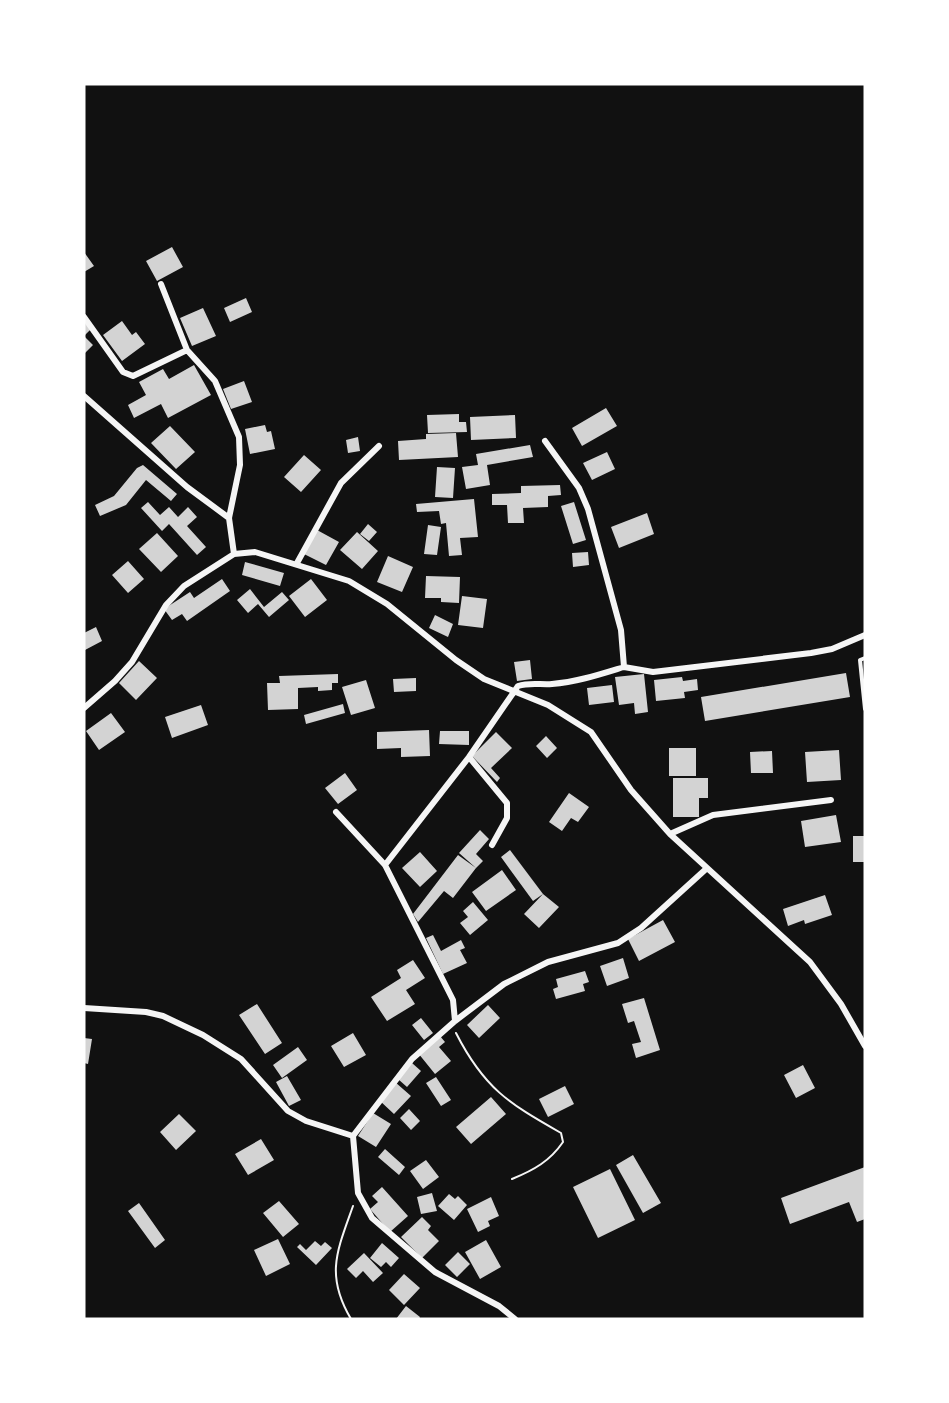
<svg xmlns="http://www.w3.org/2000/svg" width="949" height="1403" font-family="'Nunito Sans',sans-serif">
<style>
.building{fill:#d3d3d3}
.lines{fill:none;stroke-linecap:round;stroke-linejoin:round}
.path{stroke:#f5f5f5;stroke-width:2}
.service{stroke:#f5f5f5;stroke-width:4}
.minor{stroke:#f5f5f5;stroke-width:6}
</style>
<rect width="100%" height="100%" fill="#111"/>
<!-- building -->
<path class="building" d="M172 247 183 267 157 281 146 261Z
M84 252 94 266 84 272Z
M246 298 252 312 230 322 224 308Z
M203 308 216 336 192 346 180 318Z
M122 321 132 335 136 332 145 344 122 361 103 335Z
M84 322 91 329 84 336 93 345 84 354Z
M194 365 211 395 168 418 161 404 134 418 128 405 146 395 139 382 163 369 169 379Z
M244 381 252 402 231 409 223 389Z
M606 408 617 426 582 446 572 428Z
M459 414V422H466L467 432 428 433 427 415Z
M515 415 516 438 471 440 470 417Z
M265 425 267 432 271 431 275 449 250 454 245 429Z
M170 426 195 452 176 469 151 443Z
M456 433 458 457 399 460 398 441 426 439V434Z
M358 437 360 451 348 453 346 440Z
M530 445 533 457 487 465 490 485 466 489 462 467 478 465 476 454Z
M607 452 615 469 592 480 583 463Z
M304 455 321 470 301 492 284 477Z
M143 465 177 494 171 501 146 480 126 505 100 516 95 505 114 496 137 468Z
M437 467 455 468 453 498 435 497Z
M560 485 561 495 548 496V507L523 508 524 523H508L507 505H492V494L521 493V486Z
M474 499 478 537 460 538 462 555 449 556 446 523 441 524 439 511 417 512 416 504Z
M148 502 160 515 169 507 178 517 188 507 197 517 187 526 206 547 197 555 169 524 162 531 141 508Z
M574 502 586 540 573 544 561 506Z
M647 513 654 534 619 548 611 527Z
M368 524 377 532 369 541 360 534Z
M428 525 441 527 437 555 424 554Z
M317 530 339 542 326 565 304 554Z
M357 532 378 551 362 569 340 550Z
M157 533 178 556 161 572 139 549Z
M588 552 589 565 573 567 572 553Z
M388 556 413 567 402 592 377 582Z
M128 561 144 579 128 593 112 575Z
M245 562 284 573 280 586 242 575Z
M426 576 460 577 459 603 441 602V598H425Z
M222 579 230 591 187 621 182 614 172 620 164 609 190 592 194 598Z
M311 579 327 600 305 617 289 596Z
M250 589 264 607 282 592 289 600 269 617 258 604 248 613 237 600Z
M462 596 487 599 483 628 458 625Z
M435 615 453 624 448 637 429 628Z
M96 627 102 641 85 650 84 633Z
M530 660 532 679 517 681 514 662Z
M139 661 157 678 136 700 119 683Z
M846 673 850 697 705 721 701 697Z
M338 674V683H332V690L318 691V687L298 688V709L268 710 267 683H280L279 676Z
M644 674 648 712 635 714 634 703 619 705 615 677Z
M682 677 683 681 697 679 698 690 684 692 685 698 656 701 654 680Z
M416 678V691L394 692 393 679Z
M366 680 375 708 351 715 342 687Z
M612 685 614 702 589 705 587 688Z
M343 704 345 713 306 724 304 715Z
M201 705 208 725 172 738 165 717Z
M111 713 125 732 99 750 86 731Z
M429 730 430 756 401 757V748L377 749V732Z
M440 731H469V745L439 744Z
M496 732 512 748 491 768 500 778 497 782 472 756Z
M546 736 557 748 547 758 536 746Z
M669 748H696V776H669Z
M839 750 841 780 807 782 805 752Z
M772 751 773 773H751L750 752Z
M345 773 357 790 338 804 325 788Z
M673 778H708V798H699V817H673Z
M569 793 589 807 578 822 571 818 562 831 549 822Z
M836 815 841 842 805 847 801 821Z
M480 830 489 839 476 854 483 861 476 868 459 853Z
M853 836H865V862H853Z
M510 850 543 894 533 901 501 857Z
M420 852 437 871 420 887 402 868Z
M458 855 476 868 453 898 444 891 418 922 413 914Z
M502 870 516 890 486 911 472 892Z
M543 894 559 907 539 928 524 914Z
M825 895 832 915 805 924 804 920 788 926 783 909Z
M473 902 488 920 470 935 460 923 468 917 463 911Z
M663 920 675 942 639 961 628 939Z
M433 935 441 951 461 940 465 948 460 950 467 963 443 974 426 938Z
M623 958 629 978 607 986 600 966Z
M413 960 425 978 406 990 415 1004 387 1021 371 997 401 978 397 970Z
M585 971 589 982 583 984 585 991 556 999 553 989 558 987 556 979Z
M644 998 660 1050 636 1058 632 1044 641 1042 634 1021 628 1023 622 1004Z
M257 1004 282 1043 265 1054 239 1015Z
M488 1005 500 1018 479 1038 467 1025Z
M421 1018 433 1033 424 1040 412 1025Z
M353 1033 366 1055 344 1067 331 1046Z
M440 1036 445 1042 439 1047 451 1061 435 1074 418 1053Z
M84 1038 92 1039 88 1064 84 1063Z
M298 1047 307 1060 282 1078 273 1065Z
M412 1063 421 1071 407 1087 398 1079Z
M803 1065 815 1088 796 1098 784 1075Z
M287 1076 301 1100 289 1106 276 1082Z
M436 1077 451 1100 441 1106 426 1083Z
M395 1082 411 1096 394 1114 379 1100Z
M565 1086 574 1104 548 1117 539 1099Z
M491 1097 506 1114 471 1144 456 1127Z
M409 1109 420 1121 411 1130 400 1118Z
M373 1113 391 1124 376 1147 358 1136Z
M179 1114 196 1131 176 1150 160 1132Z
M261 1139 274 1160 248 1175 235 1154Z
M385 1149 405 1167 399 1175 378 1157Z
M633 1155 661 1203 643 1213 616 1165Z
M426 1160 439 1177 423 1189 410 1171Z
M865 1167V1219L857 1222 849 1202 790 1224 781 1198Z
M610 1169 635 1220 598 1238 573 1187Z
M382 1187 408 1216 390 1232 370 1209 378 1202 372 1196Z
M432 1193 437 1211 421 1214 417 1197Z
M449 1194 455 1199 458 1196 467 1205 454 1220 438 1206Z
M491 1197 499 1216 488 1221 490 1226 478 1232 467 1209Z
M279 1201 299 1224 283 1237 263 1213Z
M139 1203 165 1240 155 1248 128 1211Z
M422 1217 431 1226 428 1230 439 1241 422 1258 401 1237Z
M278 1239 290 1264 266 1276 254 1250Z
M486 1240 501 1267 480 1279 465 1252Z
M315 1241 321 1246 325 1242 332 1248 316 1265 297 1247 300 1244 306 1250Z
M382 1243 399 1258 391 1267 386 1262 381 1267 370 1258Z
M458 1252 470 1264 457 1277 445 1265Z
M364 1253 383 1273 373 1282 363 1271 356 1278 347 1269Z
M404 1274 420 1288 404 1305 389 1290Z
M406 1306 420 1317 419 1319H396Z"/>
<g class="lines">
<!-- path -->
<path class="path" d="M456 1033C484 1088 508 1103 561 1133L563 1142C550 1161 534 1170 512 1179
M351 1319C325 1275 337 1251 353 1206"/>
<!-- service -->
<path class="service" d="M865 658 860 660 865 709"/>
<!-- minor -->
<path class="minor" d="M161 284 187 350 215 381 239 437 240 465 229 518 234 554
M84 317 123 372 133 376 187 350
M84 396 187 487 229 518
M297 563 341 483 379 446
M624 667 653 672 811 653 832 649 865 635
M84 708 115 681 132 662 166 605 184 586 234 554 255 552 349 581 387 604 456 660 484 679 548 705 591 732 631 790 670 834 810 962 841 1004 865 1046
M469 757 507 803V818L492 845
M336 812 385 865 453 1000 455 1021
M670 834 713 815 831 800
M385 865 469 757 518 686C530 682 541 685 552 684 577 682 601 674 624 667L621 630 588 509 579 488 545 441
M84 1008 146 1012 163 1016 203 1035 241 1059 288 1111 306 1121 353 1136 412 1059 455 1021 504 984 548 962 618 943 641 928 706 869
M353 1136 358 1193 372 1218 435 1272 499 1306 515 1319"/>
</g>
<!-- border -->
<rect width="949" height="1403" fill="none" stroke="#ffffff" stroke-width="171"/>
</svg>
